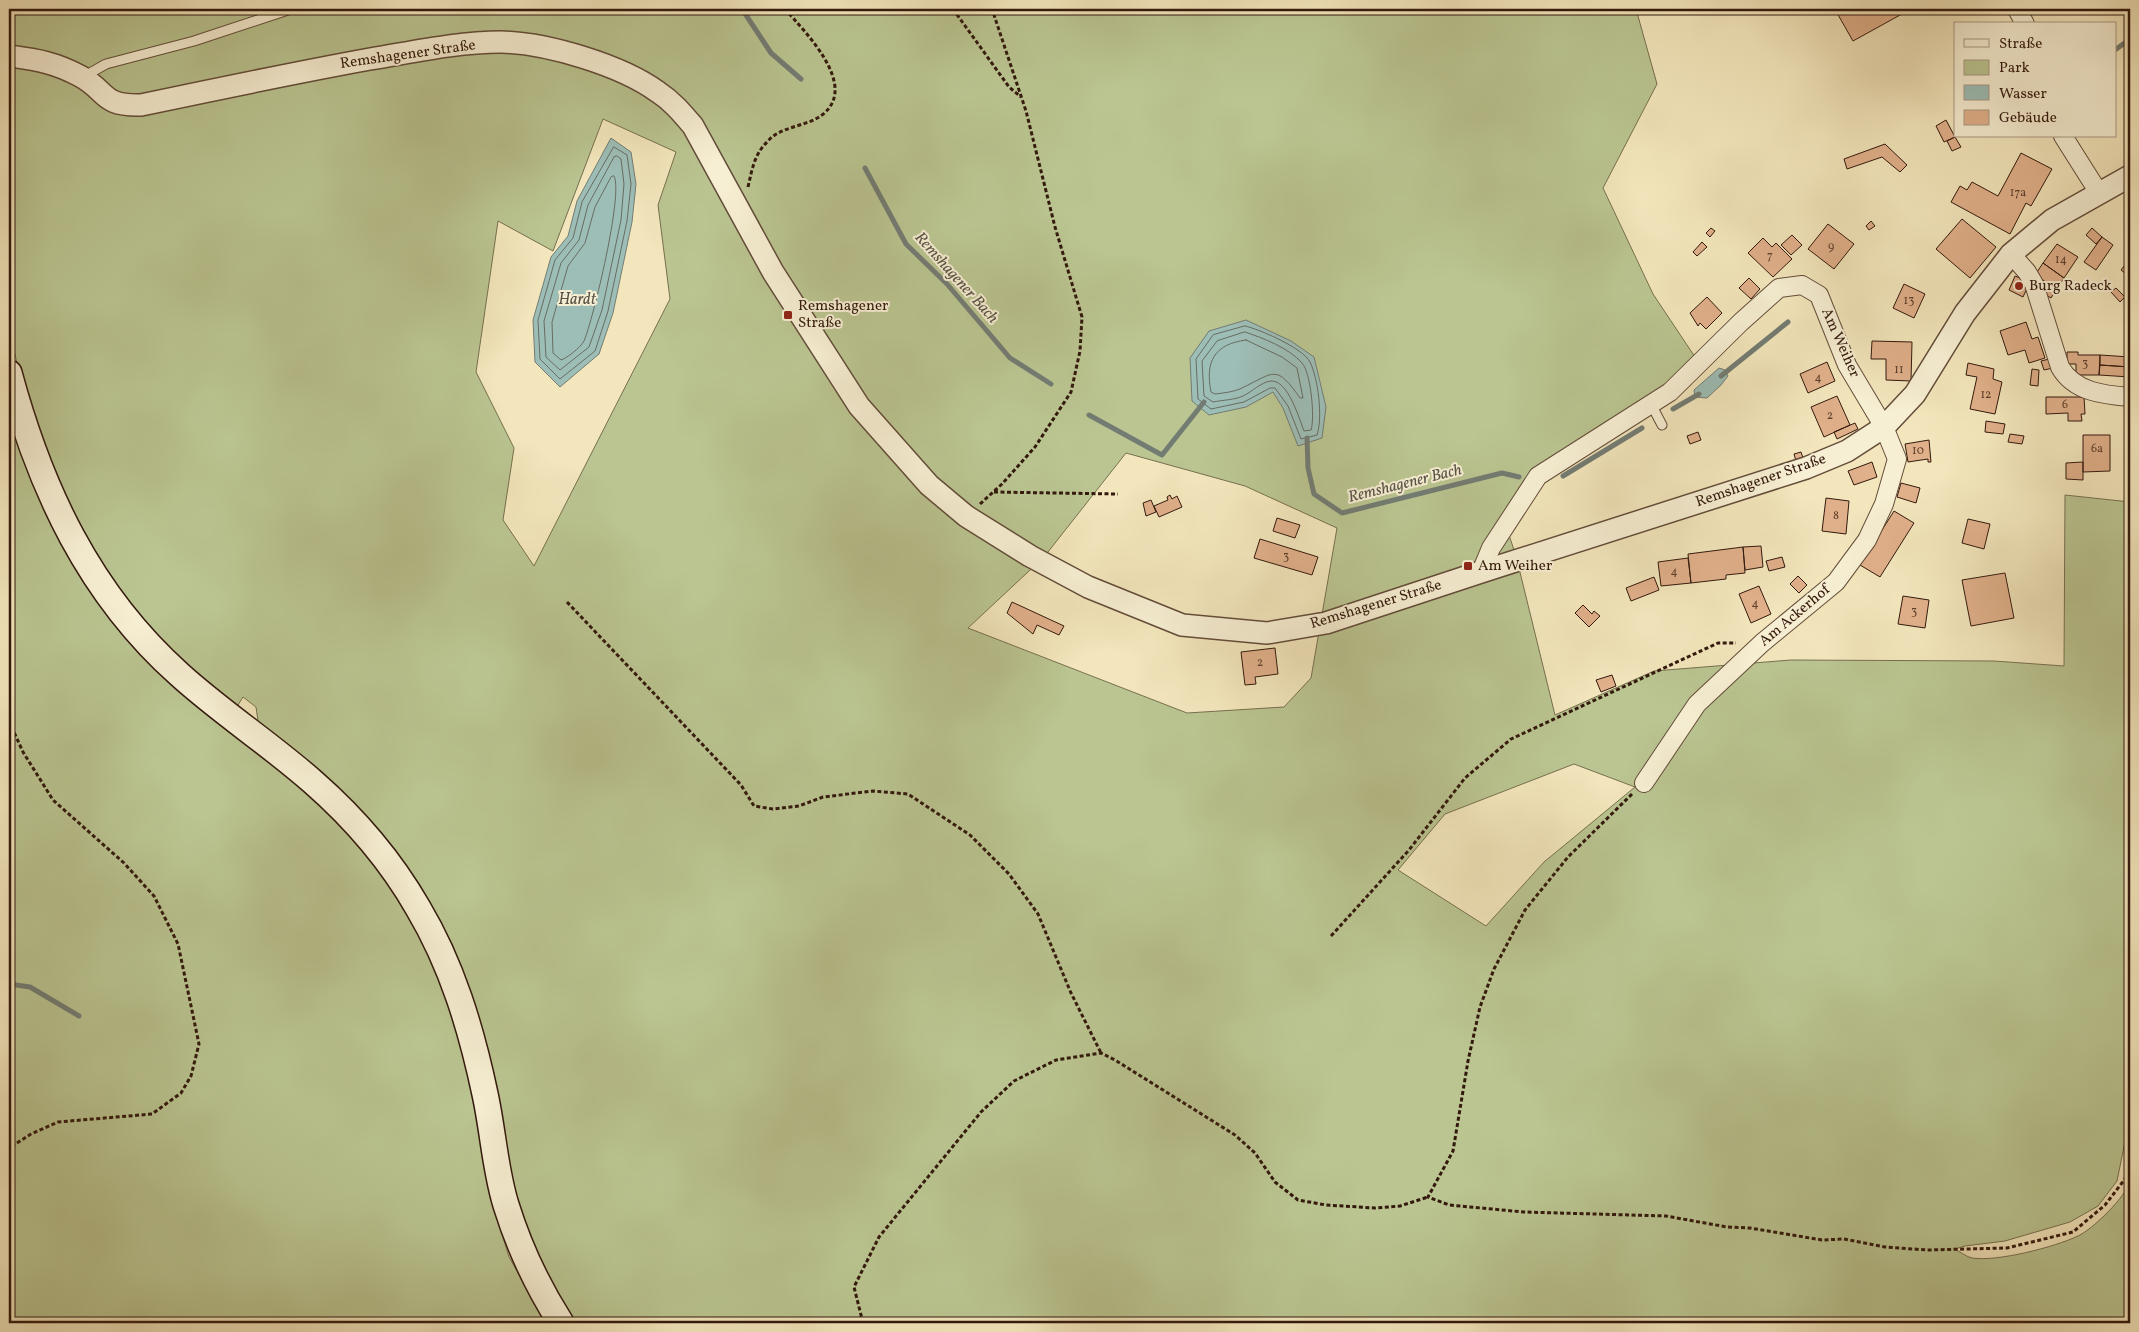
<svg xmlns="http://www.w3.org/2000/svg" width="2139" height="1332" font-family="Vollkorn,serif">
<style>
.green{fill:#bac591;stroke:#766f4f;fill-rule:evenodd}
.water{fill:#9dbeb7;stroke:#737c73}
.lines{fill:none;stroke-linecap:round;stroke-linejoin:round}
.shore{stroke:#686c62;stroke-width:1}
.stream{stroke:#737c73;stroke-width:5}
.building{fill:#e0b08a;stroke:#33190d}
.service-casing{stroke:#634c39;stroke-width:11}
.minor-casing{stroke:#634c39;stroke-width:20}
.tertiary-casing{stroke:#634c39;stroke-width:24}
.secondary-casing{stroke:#33190d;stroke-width:28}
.path{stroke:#33190d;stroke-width:3;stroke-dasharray:4 2.5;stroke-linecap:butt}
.service{stroke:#f7efd3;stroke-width:9}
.minor{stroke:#f7efd3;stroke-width:18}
.tertiary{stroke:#f7efd3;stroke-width:21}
.secondary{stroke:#f7efd3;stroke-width:25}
.poi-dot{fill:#8f2418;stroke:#f7efd3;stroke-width:2}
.labels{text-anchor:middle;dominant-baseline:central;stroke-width:4;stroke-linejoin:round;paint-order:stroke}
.number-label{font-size:12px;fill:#5e3f2c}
.street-label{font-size:15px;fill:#33190d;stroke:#f7efd3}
.poi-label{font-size:15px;fill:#33190d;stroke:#f7efd3;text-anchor:start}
.water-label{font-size:16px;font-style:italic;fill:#585348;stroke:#f7efd3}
</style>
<rect width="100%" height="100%" fill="#f3e6bc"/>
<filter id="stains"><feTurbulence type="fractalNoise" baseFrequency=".004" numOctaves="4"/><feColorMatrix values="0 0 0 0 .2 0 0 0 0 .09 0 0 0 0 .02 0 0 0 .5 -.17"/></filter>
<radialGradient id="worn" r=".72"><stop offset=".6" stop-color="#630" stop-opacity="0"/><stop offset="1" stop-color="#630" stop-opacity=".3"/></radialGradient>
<!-- green -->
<path class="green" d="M9 9H1636L1657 84 1603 188 1653 294 1697 360 1668 388 1537 472 1504 520 1516 556 1555 715 1654 671 1791 660 1994 661 2064 666 2065 495 2130 502V1117L2117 1181 2098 1206 2070 1222 2005 1241 1965 1246 1955 1249C1960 1252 1967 1257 1972 1258 1997 1262 2055 1247 2078 1236 2093 1229 2126 1197 2130 1181V1323H573L549 1286 517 1207 457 964 263 729 258 721 256 707 243 697 238 705 231 707 170 652 135 612 76 527 25 397 9 329ZM603 119 676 152 658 205 670 299 534 566 503 520 514 448 476 372 498 221 553 251ZM1126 453 1245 486 1337 528 1311 678 1284 707 1187 713 968 628 1044 557ZM1574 764 1635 787 1544 862 1486 926 1398 870 1445 814Z
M9 408 57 532 289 775 352 835 398 895 441 978 473 1085 495 1211 509 1257 547 1323H9Z"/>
<!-- water -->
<path class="water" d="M611 138 631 152 636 184 632 222 613 313 599 354 560 387 535 362 533 320 551 257 568 236 577 201Z
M1246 320 1291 341 1314 357 1326 407 1322 438 1298 446 1283 408 1273 392 1246 407 1209 415 1192 401 1190 358 1209 331Z
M1719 368 1725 370 1728 376 1721 385 1707 398 1695 397 1694 390Z"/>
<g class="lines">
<!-- shore -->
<path class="shore" d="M614 147 627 155 631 184 627 221 608 311 595 351 560 379 540 359 538 320 555 260 573 238 582 202Z
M617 156 621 159 624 184 621 220 602 310 589 347 560 370 546 357 544 321 561 263 579 240 588 205 614 157Z
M614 176C624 192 593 320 584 341 580 348 567 358 561 360L553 353 552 322 568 266 585 243 595 207 611 177Z
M1245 326C1259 329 1303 348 1310 362 1318 378 1323 417 1317 435L1301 439 1288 406 1275 388H1270L1244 402 1211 409 1198 399 1196 359 1213 335Z
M1245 332C1263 338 1289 348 1302 363 1311 373 1315 418 1311 430L1304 431C1299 418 1288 380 1271 381 1261 382 1252 392 1243 396 1234 400 1223 400 1213 402L1204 396 1202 361 1217 341Z
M1246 340 1282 357 1297 368 1303 398H1300C1276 364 1275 372 1242 388 1234 392 1223 393 1215 394L1211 392C1205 362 1214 344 1246 340Z"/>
<!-- stream -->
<path class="stream" d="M742 9 771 53 801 79
M2115 50 2130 39
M865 168 906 244 947 284 1010 358 1051 384
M1721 376 1788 322
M1673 409 1699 394
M1089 415 1162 455 1204 402
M1307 438 1308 468 1314 494 1342 513 1502 473 1519 477
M1563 476 1642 428
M9 984 30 987 79 1016"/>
</g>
<!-- building -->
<path class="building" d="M1845 9H1911L1853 41 1837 13Z
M1946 120 1955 137 1944 142 1936 126Z
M1955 137 1961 147 1952 151 1947 141Z
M1885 144 1907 165 1900 172 1882 157 1847 169 1844 159Z
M2021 153 2052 169 2031 206 2026 203 2010 234 1951 202 1960 186 1967 190 1972 182 1998 196Z
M1962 219 1996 247 1970 278 1936 249Z
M1871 221 1875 226 1869 230 1866 226Z
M1828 224 1854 244 1834 269 1808 249Z
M1711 228 1715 231 1710 237 1706 233Z
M2092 228 2102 237 2096 244 2086 235Z
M1792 235 1802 245 1791 255 1781 245Z
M2102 237 2113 245 2096 270 2084 262Z
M1763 238 1772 247 1776 243 1792 259 1773 277 1748 253Z
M1702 242 1707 247 1697 256 1693 252Z
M2057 244 2078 257 2064 278 2043 263Z
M2130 258V269L2126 274 2121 270Z
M2043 263 2064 278 2051 298 2040 291 2046 282 2035 275Z
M2015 276 2030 282 2023 297 2009 290Z
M1749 278 1760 289 1751 299 1739 288Z
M1904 284 1925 294 1914 318 1893 308Z
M2116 288 2125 297 2120 302 2111 292Z
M1707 297 1722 313 1706 329 1700 323 1698 326 1690 313Z
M2026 322 2032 339 2038 337 2045 358 2029 363 2025 350 2008 355 2000 331Z
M1872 341 1912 342 1911 381 1886 380V359H1871Z
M2067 352H2078V355H2100L2099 375H2076V364H2067Z
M2100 355 2130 357V367L2100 365Z
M2049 359 2053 368 2044 370 2041 361Z
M1827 362 1835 381 1808 393 1800 374Z
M1968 363 1994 369 1993 379 2002 382 1995 414 1970 409 1977 377 1966 375Z
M2100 365 2130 367V377L2099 375Z
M2032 369 2039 370 2038 386 2030 385Z
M1837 396 1850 425 1824 437 1811 407Z
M2046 397H2084L2085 414H2081L2082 421H2068V413L2046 414Z
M1986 421 2005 424 2003 434 1985 432Z
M1855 423 1858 429 1837 439 1834 432Z
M1698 432 1701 440 1690 444 1687 436Z
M2010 434 2024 436 2022 444 2008 442Z
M2083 435H2110V471L2083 472Z
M1929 440 1931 462H1928V459L1908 462 1905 444Z
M1801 452 1803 458 1796 461 1794 454Z
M1872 462 1877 477 1854 485 1848 471Z
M2083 462V480L2066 479V463Z
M1901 483 1920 488 1916 503 1897 497Z
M1170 495 1172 499 1177 496 1182 507 1159 517 1154 506 1168 500 1167 497Z
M1826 498 1849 501 1846 534 1822 531Z
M1151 500 1156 512 1146 516 1143 503Z
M1894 511 1914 523 1880 577 1860 565Z
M1277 518 1300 525 1295 538 1273 531Z
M1968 519 1990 524 1984 549 1962 543Z
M1260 539 1318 557 1312 575 1254 558Z
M1761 546 1763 567 1745 570 1743 547Z
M1743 547 1745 573 1726 575V579L1691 583 1688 554Z
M1782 557 1785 567 1769 571 1766 561Z
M1688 558 1691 583 1661 586 1658 562Z
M2005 573 2014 618 1971 626 1962 580Z
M1798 576 1807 585 1799 593 1790 584Z
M1654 577 1659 590 1631 601 1626 588Z
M1759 586 1771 614 1751 623 1739 594Z
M1903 596 1929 600 1925 628 1898 624Z
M1012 602 1064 626 1059 635 1037 625 1033 634 1007 613Z
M1583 605 1592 614 1594 611 1600 616 1589 627 1575 613Z
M1275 648 1278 674 1255 677 1256 684 1245 685 1241 652Z
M1612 675 1616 686 1601 692 1596 680Z"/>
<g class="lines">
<!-- service casing -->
<g class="service-casing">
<path id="service" d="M83 77 106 64 194 41 291 9
M1651 404 1662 425"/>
</g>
<!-- minor casing -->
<g class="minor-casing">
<path id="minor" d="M2017 9 2025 24
M2063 136 2099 193
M2011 254 2027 272 2034 284 2060 367C2074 392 2104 395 2130 397
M1481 572 1491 548 1538 476 1670 392 1741 322 1779 288 1802 285 1819 295 1847 365 1884 427 1897 459 1884 504 1867 540 1836 582 1762 643 1697 704 1644 783"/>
</g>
<!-- tertiary casing -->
<g class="tertiary-casing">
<path id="tertiary" d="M9 56C37 60 54 62 80 76 108 91 100 106 141 105 217 89 293 73 370 59 413 52 457 42 501 42 547 43 621 65 658 92 672 101 682 113 693 126L773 272 859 406 929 485 966 516 1030 556 1088 587 1182 625 1267 633 1326 623 1481 572 1806 468 1847 451 1884 427 1915 394 1965 313 2011 254 2052 220 2130 176"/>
</g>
<!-- secondary casing -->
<g class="secondary-casing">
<path id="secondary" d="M9 373C40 488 89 594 180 675 222 713 270 744 313 782 353 817 391 861 418 908 452 965 471 1028 485 1094 493 1130 495 1170 506 1205 519 1247 538 1287 561 1323"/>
</g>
<!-- path -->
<path class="path" d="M953 9 1009 87 1021 97
M748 187C752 170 754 155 767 142 780 126 806 127 822 115 860 86 805 32 785 9
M994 492 1118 494
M980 504 1002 484 1035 447 1071 392 1080 351 1082 317 1055 227 1026 111 992 9
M567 602 741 785 754 806 773 809 799 806 823 797 873 791 908 794 970 835 1009 874 1038 914 1071 993 1101 1053
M9 721 23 752 53 800 124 863 154 896 178 944 199 1044 191 1076 181 1093 152 1114 58 1122 31 1134 9 1148
M1632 794 1568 857 1525 910 1494 969 1480 1007 1468 1061 1453 1151 1428 1197 1449 1205 1524 1212 1666 1216 1727 1227 1750 1228 1822 1240 1844 1239 1885 1247 1927 1250 2007 1248 2073 1232 2105 1205 2125 1179 2130 1155
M1331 936 1409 850 1465 778 1511 739 1718 643H1736
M863 1323 854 1287 879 1237 981 1112 1014 1081 1056 1060 1101 1053 1115 1060 1235 1135 1255 1153 1275 1182 1298 1200 1326 1205 1375 1208 1400 1206 1428 1197"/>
<!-- service -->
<use href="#service" class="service"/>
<!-- minor -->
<use href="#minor" class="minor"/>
<!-- tertiary -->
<use href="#tertiary" class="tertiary"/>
<!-- secondary -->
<use href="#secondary" class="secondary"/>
</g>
<!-- markers -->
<g class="poi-dot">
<circle cx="2019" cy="286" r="5"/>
<rect x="783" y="310" width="10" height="10" rx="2.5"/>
<rect x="1463" y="561" width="10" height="10" rx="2.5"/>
</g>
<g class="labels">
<!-- number labels -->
<g class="number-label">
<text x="2018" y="193">17a</text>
<text x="1831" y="247">9</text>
<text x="1770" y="256">7</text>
<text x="2061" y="260">14</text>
<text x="1909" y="301">13</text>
<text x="2085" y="364">3</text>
<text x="1899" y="370">11</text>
<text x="1818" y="378">4</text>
<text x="1986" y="395">12</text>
<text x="2065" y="405">6</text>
<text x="1830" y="416">2</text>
<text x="2097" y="449">6a</text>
<text x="1918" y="451">10</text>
<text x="1836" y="516">8</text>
<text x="1286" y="557">3</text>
<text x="1674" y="572">4</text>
<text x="1755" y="604">4</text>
<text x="1914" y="612">3</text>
<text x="1260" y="663">2</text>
</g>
<!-- street labels -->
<g class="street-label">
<text transform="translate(408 55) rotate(-8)">Remshagener Straße</text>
<text transform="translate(1840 343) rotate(66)">Am Weiher</text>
<text transform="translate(1761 481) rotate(-19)">Remshagener Straße</text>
<text transform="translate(1376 605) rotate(-17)">Remshagener Straße</text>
<text transform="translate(1795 616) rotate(-40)">Am Ackerhof</text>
</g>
<!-- poi labels -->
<g class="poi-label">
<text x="2029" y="286">Burg Radeck</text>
<text x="798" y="306">Remshagener<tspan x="798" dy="17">Straße</tspan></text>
<text x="1478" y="566">Am Weiher</text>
</g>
<!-- water labels -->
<g class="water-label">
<text transform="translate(956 278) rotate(48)">Remshagener Bach</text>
<text x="577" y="300">Hardt</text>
<text transform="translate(1405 484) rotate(-14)">Remshagener Bach</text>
</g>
</g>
<!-- margin -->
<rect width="2139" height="1332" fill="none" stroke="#f3e6bc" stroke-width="30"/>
<rect x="10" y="10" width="2119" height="1312" fill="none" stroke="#33190d" stroke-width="2.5"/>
<rect x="15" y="15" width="2109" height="1302" fill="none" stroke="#33190d"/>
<!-- legend -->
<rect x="1954" y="22" width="162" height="115" fill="#f7efd3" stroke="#a99984"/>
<rect x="1964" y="39" width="25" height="8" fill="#f7efd3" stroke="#a99984"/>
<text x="1999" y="48" font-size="15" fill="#33190d">Straße</text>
<rect x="1964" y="60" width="25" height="15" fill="#bac591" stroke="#a99984"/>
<text x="1999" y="72" font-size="15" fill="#33190d">Park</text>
<rect x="1964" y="85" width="25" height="15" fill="#9dbeb7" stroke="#a99984"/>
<text x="1999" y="98" font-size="15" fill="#33190d">Wasser</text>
<rect x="1964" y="110" width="25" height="15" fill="#e0b08a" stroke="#a99984"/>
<text x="1999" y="122" font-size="15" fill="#33190d">Gebäude</text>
<rect width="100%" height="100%" filter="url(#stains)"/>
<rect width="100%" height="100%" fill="url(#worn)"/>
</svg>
